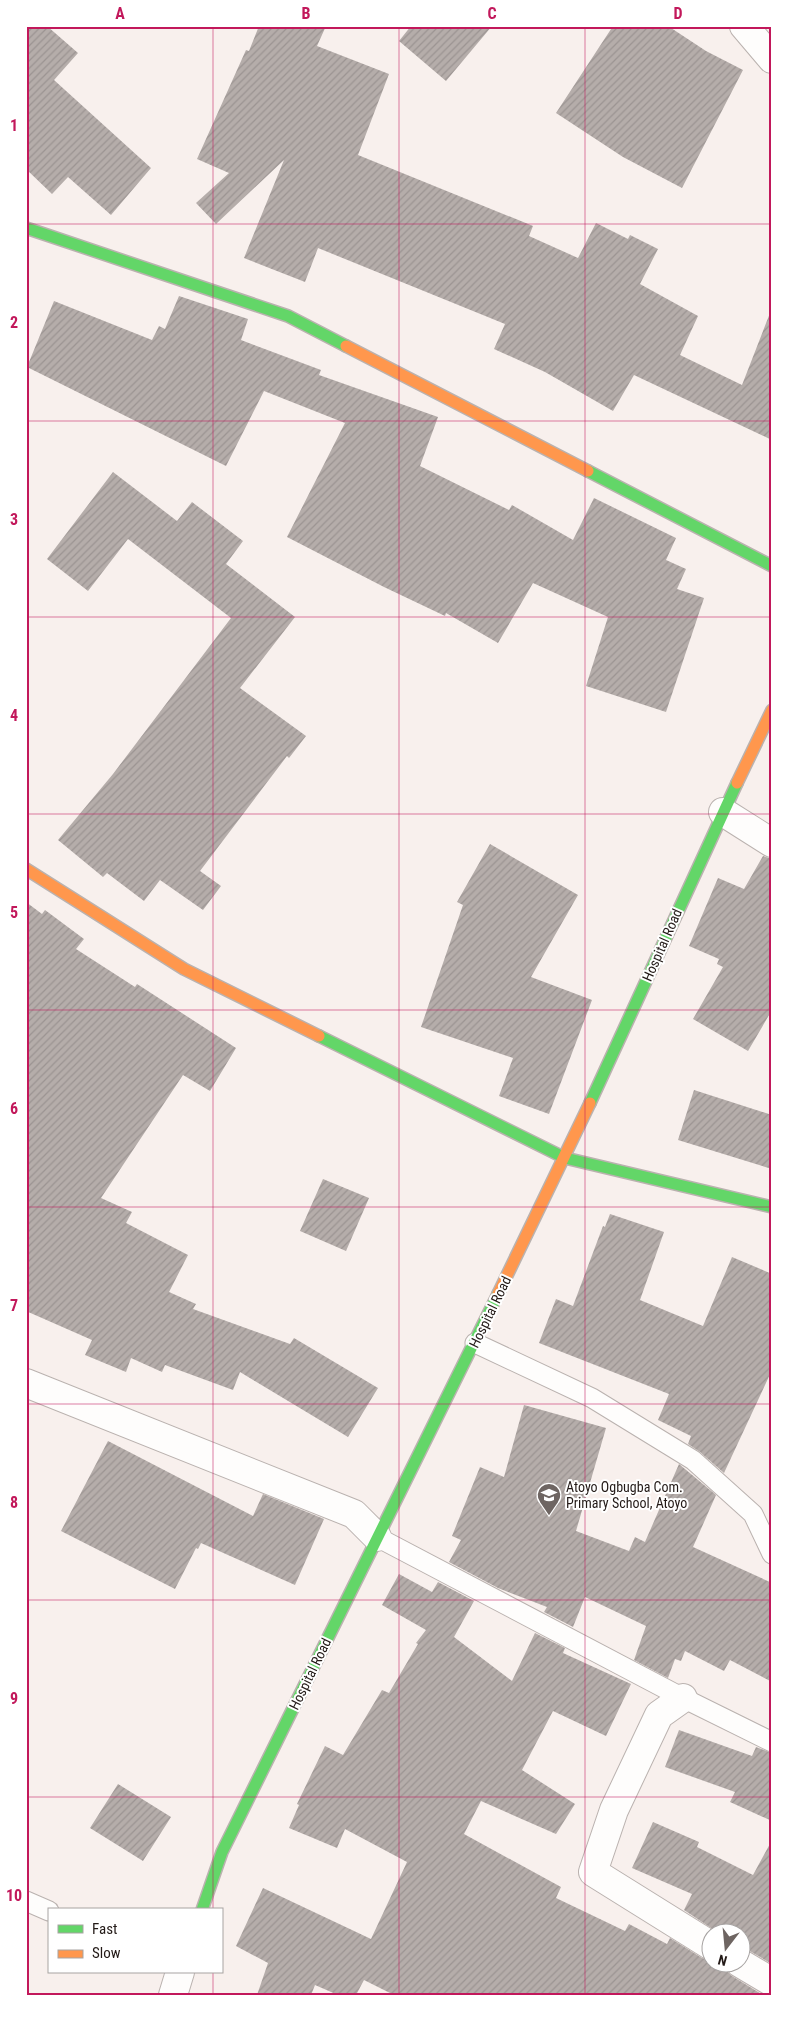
<svg xmlns="http://www.w3.org/2000/svg" width="798" height="2021" font-family="'Roboto Condensed',sans-serif">
<style>
.building{fill:url(#building-hatch)}
.lines{fill:none;stroke-linecap:round;stroke-linejoin:round}
.lane-casing{stroke:#bab2af;stroke-width:21}
.street-casing{stroke:#bab2af;stroke-width:30}
.fast-casing{stroke:#bab2af;stroke-width:14}
.slow-casing{stroke:#bab2af;stroke-width:14}
.lane{stroke:#fefdfc;stroke-width:19}
.street{stroke:#fefdfc;stroke-width:28}
.fast{stroke:#63d668;stroke-width:11}
.slow{stroke:#ff974d;stroke-width:11}
.grid{fill:none;stroke:#c2185b;stroke-width:1;stroke-opacity:0.55}
.labels{text-anchor:middle;dominant-baseline:central;stroke-width:4;stroke-linejoin:round;paint-order:stroke}
.street-label{font-size:14px;fill:#231a17;stroke:#fff}
.poi-label{font-size:14px;fill:#231a17;stroke:#fff;text-anchor:start}
.neatline{fill:none;stroke:#c2185b;stroke-width:2}
.grid-label{font-size:16px;text-anchor:middle;font-weight:bold;fill:#c2185b}
</style>
<defs>
<pattern id="building-hatch" width="6" height="6" patternUnits="userSpaceOnUse" patternTransform="scale(1.25)"><rect width="6" height="6" fill="#b5adaa"/><path d="M-1 1l2-2M0 6l6-6M5 7l2-2" fill="none" stroke="#9b9492"/></pattern>
</defs>
<rect width="100%" height="100%" fill="#f8f0ed"/>
<!-- building -->
<path class="building" d="M26 26H47L78 53 54 80 151 168 111 215 68 177 52 194 26 169Z
M259 26H326L317 46 389 74 358 155 533 226 529 236 578 258 596 223 628 239 630 235 658 249 640 284 698 316 680 355 742 385 770 313 772 314V440L634 375 613 411 545 372 494 349 505 324 318 248 305 282 244 258 284 160 216 224 196 203 229 173 197 159 246 50 249 51Z
M411 26H492L446 81 399 41Z
M613 26H668L706 51 743 70 682 188 623 157 556 113Z
M179 296 248 319 241 340 321 370 319 375 438 417 420 466 509 510 512 505 573 540 594 498 676 538 666 560 686 569 677 589 704 598 666 712 586 686 608 617 533 583 498 643 446 613 445 616 384 587 287 537 345 423 264 391 226 466 27 367 54 301 152 340 159 326 165 329Z
M113 472 177 521 192 502 243 541 226 564 295 617 240 688 306 736 289 758 287 756 200 871 221 886 203 910 160 880 144 901 107 873 103 877 58 840 113 774 231 618 128 539 88 591 47 559Z
M490 844 578 895 531 977 592 1000 549 1114 499 1096 513 1058 421 1027 463 905 457 902Z
M763 856 772 859V1010L748 1051 693 1019 723 967 717 964 719 959 689 946 718 878 744 889Z
M26 902 42 914 45 910 84 939 76 949 135 987 137 984 236 1048 210 1091 183 1075 101 1198 132 1212 126 1223 188 1255 169 1292 196 1304 193 1309 290 1344 294 1338 378 1388 348 1437 240 1372 233 1390 165 1365 162 1372 131 1358 126 1372 85 1355 92 1340 26 1311Z
M694 1090 772 1115V1169L678 1140Z
M323 1179 369 1198 346 1251 300 1231Z
M610 1214 664 1232 640 1300 703 1326 732 1257 772 1274V1370L724 1473 700 1452 688 1444 691 1436 658 1420 669 1394 539 1343 556 1299 573 1306 603 1226 605 1227Z
M524 1405 606 1428 576 1531 629 1551 635 1537 645 1542 679 1464 716 1495 693 1547 772 1583V1682L730 1660 724 1671 685 1651 681 1661 675 1659 668 1678 634 1660 646 1626 585 1597 573 1627 544 1612 547 1607 498 1588 449 1562 461 1540 452 1536 480 1467 504 1477Z
M108 1441 253 1516 263 1494 324 1519 295 1585 201 1543 198 1549 196 1548 175 1589 61 1531Z
M399 1574 432 1592 438 1582 474 1601 454 1637 512 1681 535 1633 565 1648 563 1653 631 1684 606 1736 553 1711 522 1770 575 1804 556 1834 481 1801 464 1834 561 1887 556 1898 625 1931 629 1924 667 1944 670 1938 702 1958 710 1960V1964H724L727 1971 732 1976 763 1995H394L364 1980 356 1995H338L315 1985 311 1995H257L268 1963 236 1946 263 1888 371 1939 407 1862 345 1829 337 1848 289 1828 299 1805 297 1804 325 1746 343 1755 382 1690 389 1693 418 1644 416 1643 426 1630 382 1605Z
M679 1730 752 1756 756 1747 772 1753V1821L730 1802 735 1792 665 1767Z
M118 1784 171 1817 143 1861 90 1828Z
M653 1822 699 1842 697 1847 753 1875 772 1840V1964L748 1950 740 1947V1934H720L684 1910 692 1894 632 1868Z"/>
<g class="lines">
<!-- lane casing -->
<g class="lane-casing">
<path id="lane" d="M475 1343 592 1398 693 1460 753 1514 772 1554
M377 1537 683 1698 772 1742
M26 1901 49 1911"/>
</g>
<!-- street casing -->
<g class="street-casing">
<path id="street" d="M744 26 772 59
M723 812 772 843
M26 1383 354 1514 377 1537
M683 1698 659 1715 614 1810 593 1872 710 1945
M740 1963 772 1982
M173 1995 180 1972"/>
</g>
<!-- fast casing -->
<g class="fast-casing">
<path id="fast" d="M26 228 288 316 346 346
M588 471 772 566
M319 1036 565 1158 772 1207
M590 1103 737 783
M202 1910 222 1852 498 1294"/>
</g>
<!-- slow casing -->
<g class="slow-casing">
<path id="slow" d="M346 346 588 471
M737 783 772 710
M26 869 184 969 319 1036
M498 1294 590 1103"/>
</g>
<!-- lane -->
<use href="#lane" class="lane"/>
<!-- street -->
<use href="#street" class="street"/>
<!-- fast -->
<use href="#fast" class="fast"/>
<!-- slow -->
<use href="#slow" class="slow"/>
</g>
<!-- grid -->
<path class="grid" d="M213 26V1910M399 26V1995M585 26V1995M26 224H772M26 421H772M26 617H772M26 814H772M26 1010H772M26 1207H772M26 1404H772M26 1600H772M26 1797H772M213 1972V1995"/>
<!-- icons -->
<defs>
<g id="school-pin" transform="scale(1.25)"><path d="M0 17L-7.5 6A9.5 9.5 0 1 1 7.5 6Z" fill="#6e6562" stroke="#fff"/><path d="M0-5L7-2L0 1L-7-2ZM-4 1L0 2.5L4 1V4Q0 6-4 4Z" fill="#fff"/></g>
</defs>
<g fill-rule="evenodd">
<use href="#school-pin" x="549" y="1495"/>
</g>
<g class="labels">
<!-- street labels -->
<g class="street-label">
<text transform="translate(662 945) rotate(-66)">Hospital Road</text>
<text transform="translate(490 1312) rotate(-64)">Hospital Road</text>
<text transform="translate(310 1674) rotate(-64)">Hospital Road</text>
</g>
<!-- poi labels -->
<g class="poi-label">
<text x="566" y="1487">Atoyo Ogbugba Com.<tspan x="566" dy="16">Primary School, Atoyo</tspan></text>
</g>
</g>
<!-- border -->
<rect width="798" height="2021" fill="none" stroke="#ffffff" stroke-width="55"/>
<!-- legend -->
<rect x="48" y="1908" width="175" height="65" fill="#ffffff" stroke="#a7a3a2"/>
<rect x="58" y="1925" width="25" height="8" fill="#63d668" stroke="#a7a3a2"/>
<text x="92" y="1934" font-size="15" fill="#231a17">Fast</text>
<rect x="58" y="1950" width="25" height="8" fill="#ff974d" stroke="#a7a3a2"/>
<text x="92" y="1958" font-size="15" fill="#231a17">Slow</text>
<!-- north arrow -->
<g transform="translate(726 1948) rotate(196)"><circle r="24" fill="#ffffff" stroke="#a7a3a2"/>
<path d="M0-4L9 19L0 12L-9 19Z" fill="#6e6562"/>
<text y="-8" font-size="14" font-weight="bold" text-anchor="middle" fill="#231a17">N</text>
</g>
<rect x="28" y="28" width="742" height="1966" class="neatline"/>
<g class="grid-label">
<text x="120" y="19">A</text>
<text x="306" y="19">B</text>
<text x="492" y="19">C</text>
<text x="678" y="19">D</text>
<text x="14" y="131">1</text>
<text x="14" y="328">2</text>
<text x="14" y="525">3</text>
<text x="14" y="721">4</text>
<text x="14" y="918">5</text>
<text x="14" y="1114">6</text>
<text x="14" y="1311">7</text>
<text x="14" y="1508">8</text>
<text x="14" y="1704">9</text>
<text x="14" y="1901">10</text>
</g>
</svg>
